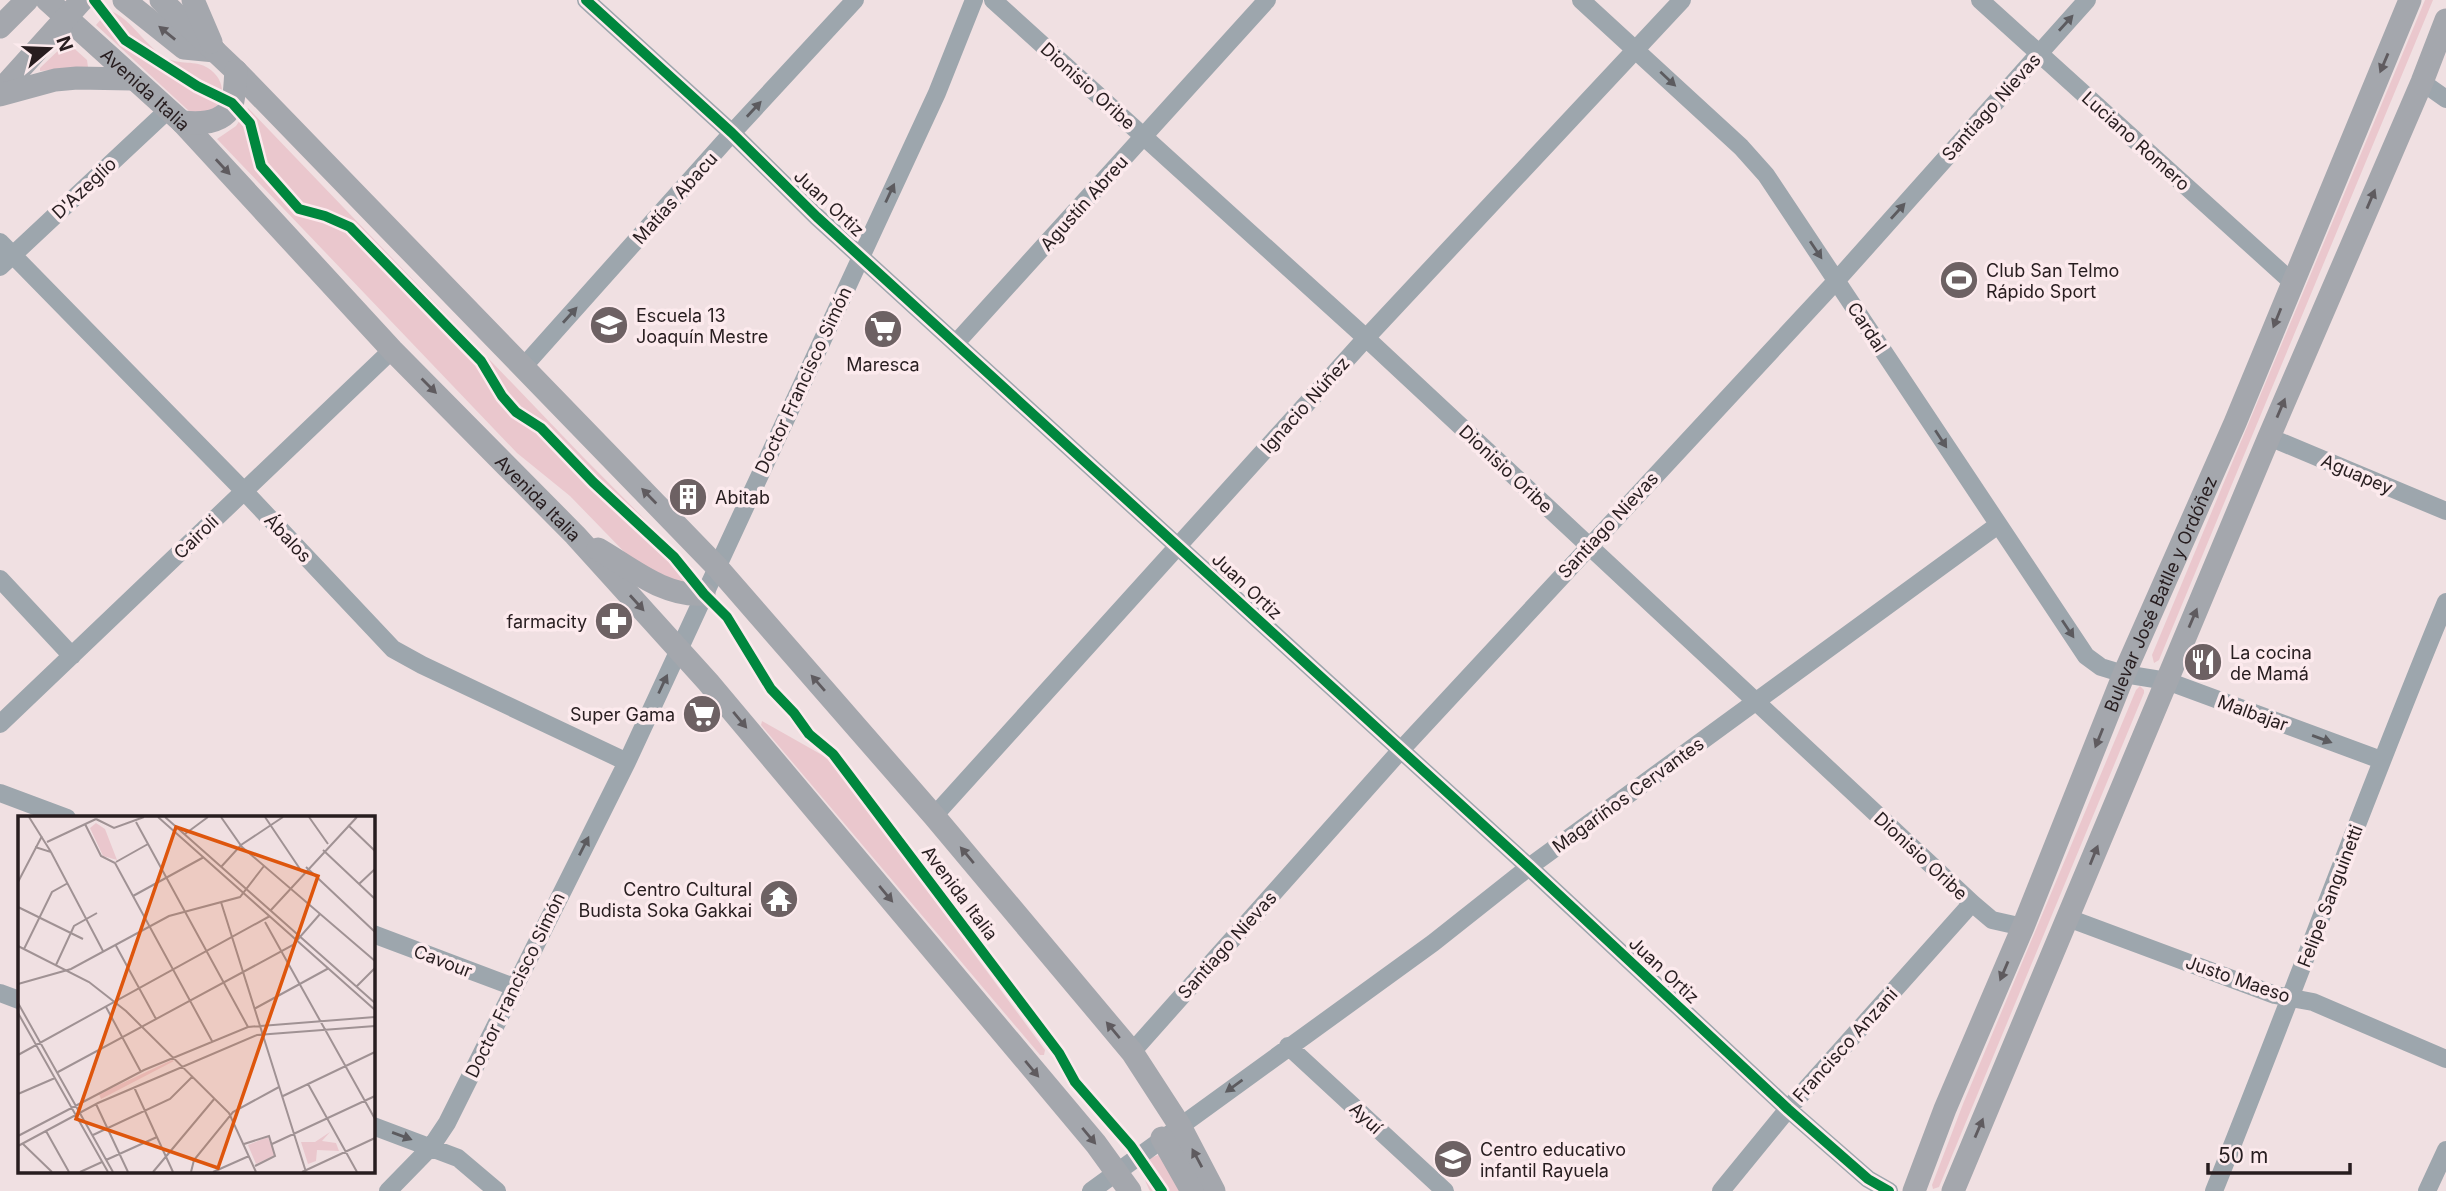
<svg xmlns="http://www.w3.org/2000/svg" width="2446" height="1191" font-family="Inter,sans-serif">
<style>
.green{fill:#eac7cd}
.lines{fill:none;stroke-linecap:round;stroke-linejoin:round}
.minor{stroke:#9da6ad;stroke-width:18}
.major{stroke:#a4a7ad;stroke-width:23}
.cycleway-casing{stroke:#fceaed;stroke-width:15}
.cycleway{stroke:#00873e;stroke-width:10}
.oneway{fill:#5c5b5f}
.oneway2{fill:#5f5b5f}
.labels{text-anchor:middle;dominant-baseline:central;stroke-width:7;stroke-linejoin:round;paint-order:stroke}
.street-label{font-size:18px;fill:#271d1f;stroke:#fceaed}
.poi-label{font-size:18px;fill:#271d1f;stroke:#fceaed;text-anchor:start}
.inset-road{fill:none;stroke:#a09294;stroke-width:2}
.view{fill:#de560d;fill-opacity:0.15;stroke:#de560d;stroke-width:3.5}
.inset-edge{fill:none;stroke:#271d1f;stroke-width:3.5}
</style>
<rect width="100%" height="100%" fill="#f0e0e2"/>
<!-- green -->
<path class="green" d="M2425 0H2433L2159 660 2154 663 2152 655Z
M109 10C132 19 145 46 166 58 179 65 196 60 208 68 236 86 218 123 189 111L96 25Z
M67 42 87 60 88 67 40 71V68Z
M248 108 584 458 692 567 694 576 693 584 685 587 636 564 570 496 517 453 217 139 236 126Z
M2140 686 2144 690V693L1939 1187 1933 1189 1932 1185 1963 1104 2136 690Z
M762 721 831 760 1045 1050 1044 1055H1040L761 725Z
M1159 1155 1186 1191H1150C1142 1176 1138 1160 1159 1155Z"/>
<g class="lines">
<!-- minor -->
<path class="minor" d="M586 0 732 133 817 217 1529 867 1788 1109 1868 1179 1889 1191
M993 0 1366 338 1972 903 1992 920 2023 927
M1581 0 1741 147 1766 175 2086 656 2101 667 2124 674 2167 681 2381 760
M1980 0 2292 282
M2422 82 2446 99
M0 242 244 491 393 649 422 665 627 762
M0 267 169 109
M956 343 1267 0
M524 366 732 133 855 0
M2269 437 2446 511
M0 579 72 656
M0 724 392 350
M0 793 67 818
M934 816 1366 338 1682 0
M2068 918 2275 995 2313 1002 2446 1059
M373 934 514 987
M0 993 19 1000
M1288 1046 1445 1191
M1132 1052 1400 751 1837 280 2087 0
M373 1126 458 1158 497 1191
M388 1191 431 1147 447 1123 627 762 937 93 974 0
M1091 1191 1433 943 1529 867 1998 525
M1721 1191 1788 1109 1972 903
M2214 1191C2293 995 2365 797 2446 602
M2427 1191 2446 1150"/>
<!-- major -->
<g class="major">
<path id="s1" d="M47 0 182 122 392 350 575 535 708 682 1096 1144 1130 1191"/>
<path d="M124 0 184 48 215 51"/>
<path d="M161 0 236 71 717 567 934 816 1132 1052 1180 1126 1214 1191"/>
<path d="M193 0 211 42"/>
<path d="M0 27 27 0"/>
<path d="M0 91 82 0"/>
<path d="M0 95 55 80 77 78 132 79"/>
<path d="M182 122C199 124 223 124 232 105 235 95 235 81 236 71"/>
<path d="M598 549C631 568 665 598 704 594"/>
<path d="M1162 1138 1192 1191"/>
<path id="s2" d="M1914 1191 1945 1109 2023 927 2124 674 2235 423 2410 0"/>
<path d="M1953 1191 2269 437 2422 82 2446 20"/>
</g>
<!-- cycleway casing -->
<g class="cycleway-casing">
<path id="cycleway" d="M94 0 125 40 197 86 232 103 250 123 261 166 299 209 325 216 350 227 481 361 502 396 516 412 541 428 593 482 674 557 704 594 727 617 771 689 794 713 809 734 833 754 1059 1053 1075 1082 1131 1146 1162 1191
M586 0 732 133 817 217 1529 867 1788 1109 1868 1179 1889 1191"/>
</g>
<!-- cycleway -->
<use href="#cycleway" class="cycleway"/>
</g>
<!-- one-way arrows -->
<defs><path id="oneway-solid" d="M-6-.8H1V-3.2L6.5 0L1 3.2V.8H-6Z" transform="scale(1.75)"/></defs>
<g class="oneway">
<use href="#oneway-solid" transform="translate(2066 23) rotate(-48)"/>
<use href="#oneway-solid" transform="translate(1668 79) rotate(43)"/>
<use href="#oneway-solid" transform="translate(754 109) rotate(-47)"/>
<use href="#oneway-solid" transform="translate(890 193) rotate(-65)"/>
<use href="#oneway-solid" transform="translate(1898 211) rotate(-48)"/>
<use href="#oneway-solid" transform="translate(1816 250) rotate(56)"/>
<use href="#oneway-solid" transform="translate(570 315) rotate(-48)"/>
<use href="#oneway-solid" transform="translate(1941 439) rotate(57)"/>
<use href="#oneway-solid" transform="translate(2068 629) rotate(56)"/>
<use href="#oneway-solid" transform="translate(663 684) rotate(-65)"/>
<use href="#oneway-solid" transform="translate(2322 739) rotate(20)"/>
<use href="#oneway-solid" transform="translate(584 846) rotate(-63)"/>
<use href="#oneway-solid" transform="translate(1234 1086) rotate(144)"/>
<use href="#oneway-solid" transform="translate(402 1136) rotate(20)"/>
</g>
<g class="oneway2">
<use href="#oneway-solid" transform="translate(167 33) rotate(-141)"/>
<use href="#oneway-solid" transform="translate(2384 63) rotate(113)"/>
<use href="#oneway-solid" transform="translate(223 167) rotate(47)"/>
<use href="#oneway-solid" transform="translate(2371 199) rotate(-67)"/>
<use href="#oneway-solid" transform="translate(2277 318) rotate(112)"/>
<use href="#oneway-solid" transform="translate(429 386) rotate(45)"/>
<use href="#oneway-solid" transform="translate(2281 408) rotate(-67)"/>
<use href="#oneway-solid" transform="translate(649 496) rotate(-134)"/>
<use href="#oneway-solid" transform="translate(637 603) rotate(48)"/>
<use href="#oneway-solid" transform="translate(2193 618) rotate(-67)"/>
<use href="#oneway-solid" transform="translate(818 683) rotate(-131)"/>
<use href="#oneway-solid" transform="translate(740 720) rotate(50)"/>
<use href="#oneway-solid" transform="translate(2099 738) rotate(112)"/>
<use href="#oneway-solid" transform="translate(967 855) rotate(-130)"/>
<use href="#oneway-solid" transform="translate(2094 855) rotate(-68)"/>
<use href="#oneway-solid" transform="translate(886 894) rotate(50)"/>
<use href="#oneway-solid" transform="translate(2004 971) rotate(113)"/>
<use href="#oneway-solid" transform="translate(1113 1030) rotate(-130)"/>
<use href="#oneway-solid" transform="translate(1032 1069) rotate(50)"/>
<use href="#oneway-solid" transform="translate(1979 1128) rotate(-67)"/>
<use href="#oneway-solid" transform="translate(1089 1136) rotate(50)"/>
<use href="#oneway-solid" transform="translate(1197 1158) rotate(-118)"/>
</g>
<!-- icons -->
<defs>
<g id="stadium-disc" transform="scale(2.0125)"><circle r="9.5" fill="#6d6163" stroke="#fceaed"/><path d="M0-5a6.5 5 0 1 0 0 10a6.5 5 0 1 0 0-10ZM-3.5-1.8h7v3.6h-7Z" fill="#fff"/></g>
<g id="school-disc" transform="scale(2.0125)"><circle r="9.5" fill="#6d6163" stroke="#fceaed"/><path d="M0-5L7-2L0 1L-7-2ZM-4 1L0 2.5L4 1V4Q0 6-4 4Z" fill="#fff"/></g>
<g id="supermarket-disc" transform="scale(2.0125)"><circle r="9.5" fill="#6d6163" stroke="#fceaed"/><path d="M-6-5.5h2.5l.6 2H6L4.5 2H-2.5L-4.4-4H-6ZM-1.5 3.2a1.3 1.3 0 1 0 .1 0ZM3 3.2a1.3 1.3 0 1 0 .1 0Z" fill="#fff"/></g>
<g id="building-disc" transform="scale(2.0125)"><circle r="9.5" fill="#6d6163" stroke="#fceaed"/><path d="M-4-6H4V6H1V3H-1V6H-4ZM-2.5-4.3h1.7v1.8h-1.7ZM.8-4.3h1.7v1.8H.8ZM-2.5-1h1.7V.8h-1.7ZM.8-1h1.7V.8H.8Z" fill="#fff"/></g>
<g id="pharmacy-disc" transform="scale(2.0125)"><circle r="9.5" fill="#6d6163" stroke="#fceaed"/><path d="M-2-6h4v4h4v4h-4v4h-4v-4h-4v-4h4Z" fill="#fff"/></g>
<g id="restaurant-disc" transform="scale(2.0125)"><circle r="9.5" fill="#6d6163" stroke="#fceaed"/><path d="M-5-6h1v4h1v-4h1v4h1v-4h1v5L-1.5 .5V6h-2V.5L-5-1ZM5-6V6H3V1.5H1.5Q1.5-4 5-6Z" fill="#fff"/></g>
<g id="temple-disc" transform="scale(2.0125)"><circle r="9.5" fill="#6d6163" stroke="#fceaed"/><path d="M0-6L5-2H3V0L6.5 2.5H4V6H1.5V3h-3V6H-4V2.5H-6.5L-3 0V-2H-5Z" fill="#fff"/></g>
</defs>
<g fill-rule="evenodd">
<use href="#stadium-disc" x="1959" y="280"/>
<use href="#school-disc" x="609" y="325"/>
<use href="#supermarket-disc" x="883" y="329"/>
<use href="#building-disc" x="688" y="497"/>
<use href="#pharmacy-disc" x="614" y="621"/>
<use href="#restaurant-disc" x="2203" y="662"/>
<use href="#supermarket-disc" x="702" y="714"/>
<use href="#temple-disc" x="779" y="899"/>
<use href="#school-disc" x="1453" y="1159"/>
</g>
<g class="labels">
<!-- street labels -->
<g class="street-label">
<text transform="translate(1088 86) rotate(42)">Dionisio Oribe</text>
<text stroke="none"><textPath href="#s1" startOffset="133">Avenida Italia</textPath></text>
<text transform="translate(1991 107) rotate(-48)">Santiago Nievas</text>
<text transform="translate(2136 141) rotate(42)">Luciano Romero</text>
<text transform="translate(84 188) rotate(-43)">D'Azeglio</text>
<text transform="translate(675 198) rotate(-48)">Matías Abacu</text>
<text transform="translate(829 203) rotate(43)">Juan Ortiz</text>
<text transform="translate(1084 203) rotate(-48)">Agustín Abreu</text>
<text transform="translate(1867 327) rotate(57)">Cardal</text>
<text transform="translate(803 380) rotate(-65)">Doctor Francisco Simón</text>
<text transform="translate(1305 405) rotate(-48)">Ignacio Núñez</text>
<text transform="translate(1506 469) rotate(43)">Dionisio Oribe</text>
<text transform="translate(2357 474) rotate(23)">Aguapey</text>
<text stroke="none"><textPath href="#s1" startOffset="700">Avenida Italia</textPath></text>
<text transform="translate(1608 525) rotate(-47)">Santiago Nievas</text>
<text transform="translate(196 537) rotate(-44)">Cairoli</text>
<text transform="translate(288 538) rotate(47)">Ábalos</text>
<text transform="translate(1247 586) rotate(43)">Juan Ortiz</text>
<text stroke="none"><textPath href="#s2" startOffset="646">Bulevar José Batlle y Ordóñez</textPath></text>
<text transform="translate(2253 713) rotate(20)">Malbajar</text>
<text transform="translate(1628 795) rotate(-36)">Magariños Cervantes</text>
<text transform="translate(1921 856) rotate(43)">Dionisio Oribe</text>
<text transform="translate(960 893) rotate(53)">Avenida Italia</text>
<text transform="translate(2330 896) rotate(-69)">Felipe Sanguinetti</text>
<text transform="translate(1227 945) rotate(-48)">Santiago Nievas</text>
<text transform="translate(443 961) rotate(21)">Cavour</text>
<text transform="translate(1664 970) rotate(43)">Juan Ortiz</text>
<text transform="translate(2238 979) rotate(19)">Justo Maeso</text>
<text transform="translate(515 985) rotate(-64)">Doctor Francisco Simón</text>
<text transform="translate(1845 1045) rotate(-48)">Francisco Anzani</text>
<text transform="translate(1366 1118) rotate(43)">Ayuí</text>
</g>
<!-- poi labels -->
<g class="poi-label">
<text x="1986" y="270">Club San Telmo<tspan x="1986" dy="21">Rápido Sport</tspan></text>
<text x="636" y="315">Escuela 13<tspan x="636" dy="21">Joaquín Mestre</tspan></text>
<text x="883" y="364" text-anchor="middle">Maresca</text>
<text x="715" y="497">Abitab</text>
<text x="587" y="621" text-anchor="end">farmacity</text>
<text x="2230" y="652">La cocina<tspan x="2230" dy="21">de Mamá</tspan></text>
<text x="675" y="714" text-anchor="end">Super Gama</text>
<text x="752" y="889" text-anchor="end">Centro Cultural<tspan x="752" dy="21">Budista Soka Gakkai</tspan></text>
<text x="1480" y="1149">Centro educativo<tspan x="1480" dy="21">infantil Rayuela</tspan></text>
</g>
</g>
<!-- overview -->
<g transform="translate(18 816)">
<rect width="357" height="357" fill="#f0e0e2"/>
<path d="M78 7 87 13 99 44 85 40 72 12ZM156 245 83 283 81 278 154 244ZM312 316 304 325 318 327 321 335 299 334 298 345 290 348 283 326H297ZM250 321 257 339 238 348 230 329Z" fill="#eac7cd"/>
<path class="inset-road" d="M11 1 33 36M140 1 357 194M147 1 357 187M203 1 224 31 357 145M247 1 284 56M291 1 310 28M78 3 96 12 126 1M118 6 230 211M67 8 83 40 97 47 194 225M330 9 357 35M167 18 190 1M29 26 78 3M17 31 33 36 85 135M305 34 357 83M98 46 130 28M203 51 223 29 265 1M288 51 357 116M0 66 24 20M341 68 357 53M115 80 186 41M203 86 288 356M0 91 65 123M253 94 339 1M247 106 357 303M97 128 138 203M0 130 71 166 108 195 211 297 238 356M6 133 34 76 50 67M38 149 56 110 79 97M0 168 53 153 151 100 222 81 246 50M339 170 357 152M0 187 95 356M88 191 123 256M236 193 311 152M0 197 90 356M0 239 252 100M40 256 275 129 302 98M290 268 339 356M116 271 155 356M0 278 37 262M265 280 357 236M78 288 110 356M28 315 51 356M75 319 152 283 175 260M0 320 126 254 230 211 357 201M5 328 34 356M226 328 251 320 257 340 237 350M254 328 357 280M0 330 80 287 239 219 357 210M88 344 139 321M62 356 84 346M135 356 197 282M173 356 176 344 215 296 261 271M195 356 231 340M284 356 357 322"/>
<path class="view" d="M158 11 300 60 200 352 58 303Z"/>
<rect width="357" height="357" class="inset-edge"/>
</g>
<!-- north arrow -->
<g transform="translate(49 49) rotate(71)" stroke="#fceaed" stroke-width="5" paint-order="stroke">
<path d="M0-5L12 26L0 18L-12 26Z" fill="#271d1f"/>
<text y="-10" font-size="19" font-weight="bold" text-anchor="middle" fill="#271d1f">N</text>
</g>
<!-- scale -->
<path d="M2208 1163v10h142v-10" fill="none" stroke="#271d1f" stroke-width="3.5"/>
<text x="2218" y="1163" font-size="21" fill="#271d1f" stroke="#fceaed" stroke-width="5" paint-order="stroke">50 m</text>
</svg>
